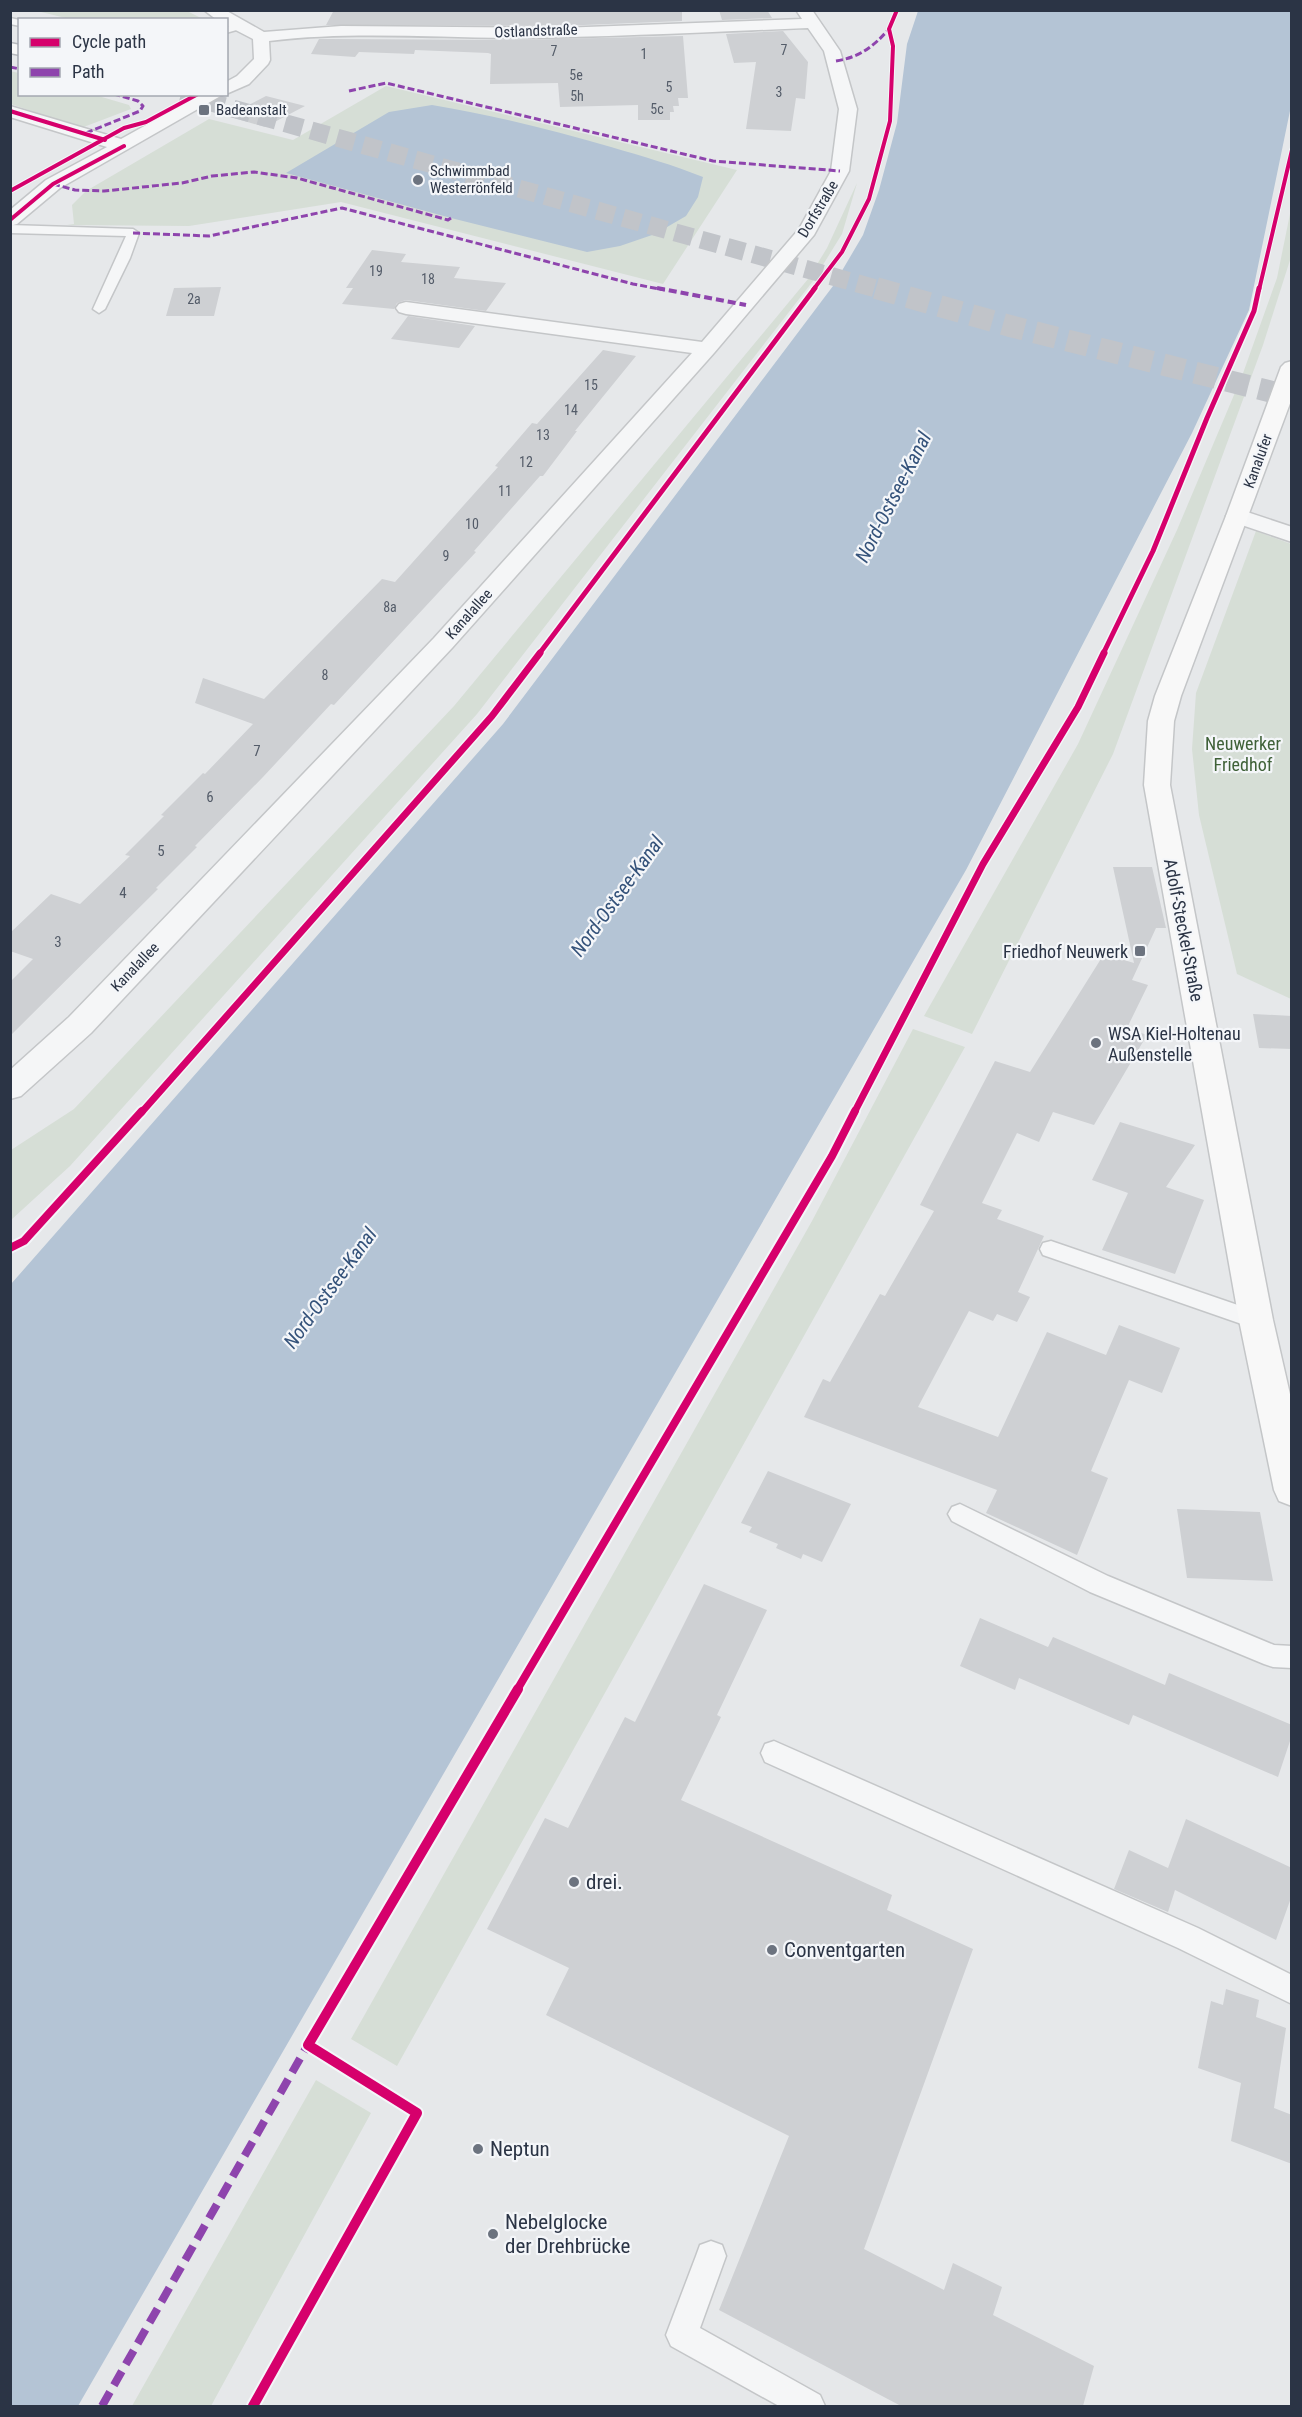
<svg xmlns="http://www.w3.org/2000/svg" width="1302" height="2417" font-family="'Roboto Condensed',sans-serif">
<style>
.green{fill:#d6ded6}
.water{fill:#b4c4d5}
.building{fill:#ced0d3}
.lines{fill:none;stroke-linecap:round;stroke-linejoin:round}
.highway-tunnel-far1{stroke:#c1c4c9;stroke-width:18;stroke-dasharray:18 9;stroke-linecap:butt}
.highway-tunnel{stroke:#c1c4c9;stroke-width:22;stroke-dasharray:22 11;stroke-linecap:butt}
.lane-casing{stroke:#c4c6c8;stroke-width:3}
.street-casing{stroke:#c4c6c8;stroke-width:3}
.secondary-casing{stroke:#c4c6c8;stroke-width:3}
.highway-casing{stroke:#b8bbbf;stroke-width:3}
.lane{fill:#f5f6f7;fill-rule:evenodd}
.street{fill:#f5f6f7;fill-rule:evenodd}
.secondary{fill:#f8f8f8;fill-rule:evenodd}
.highway{fill:#f8f8f8;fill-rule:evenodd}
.quiet-far2{stroke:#8e44ad;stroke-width:3;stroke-dasharray:7 3;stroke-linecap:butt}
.quiet-far1{stroke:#8e44ad;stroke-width:4;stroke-dasharray:8 4;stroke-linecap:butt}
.quiet{stroke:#8e44ad;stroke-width:8;stroke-dasharray:16 8;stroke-linecap:butt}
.cycleway-far4-casing{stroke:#f4f6f9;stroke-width:6}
.cycleway-far3-casing{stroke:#f4f6f9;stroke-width:8}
.cycleway-far2-casing{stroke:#f4f6f9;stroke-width:10}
.cycleway-far1-casing{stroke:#f4f6f9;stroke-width:12}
.cycleway-casing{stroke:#f4f6f9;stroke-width:14}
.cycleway-far4{stroke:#d6006c;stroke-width:4}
.cycleway-far3{stroke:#d6006c;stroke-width:5}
.cycleway-far2{stroke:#d6006c;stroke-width:7}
.cycleway-far1{stroke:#d6006c;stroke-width:8}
.cycleway{stroke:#d6006c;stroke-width:10}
.poi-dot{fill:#6c737f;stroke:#f4f6f9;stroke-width:2}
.labels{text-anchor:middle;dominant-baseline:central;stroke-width:4.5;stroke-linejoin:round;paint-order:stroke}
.far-number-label{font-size:14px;fill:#545c69}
.far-street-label{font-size:15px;fill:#2b3445;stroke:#f4f6f9}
.far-poi-label{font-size:15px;fill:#2b3445;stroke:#f4f6f9;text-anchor:start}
.number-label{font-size:15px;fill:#545c69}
.park-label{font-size:18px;fill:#3f6138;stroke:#f4f6f9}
.street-label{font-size:18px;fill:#2b3445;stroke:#f4f6f9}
.poi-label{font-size:18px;fill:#2b3445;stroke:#f4f6f9;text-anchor:end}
.water-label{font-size:20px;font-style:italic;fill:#34527a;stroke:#f4f6f9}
.near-poi-label{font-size:21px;fill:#2b3445;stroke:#f4f6f9;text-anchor:start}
</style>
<rect width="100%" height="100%" fill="#e6e8ea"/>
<!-- green -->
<path class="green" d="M37 11H187L203 19 74 20Z
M10 71 19 73 20 94 95 95 129 105 131 109 81 128 11 104Z
M386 86 737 170 663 284 341 202 189 226 67 225 74 224 72 205 86 191 209 119 293 140Z
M857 183 842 234 813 281 477 714 70 1166 11 1220V1150L74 1109 454 706 808 279 827 248Z
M1291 209V257L1263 345 1113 754 972 1034 924 1016 1078 744 1177 530 1242 376 1277 278Z
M1256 531 1291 544V999L1237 974 1199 815 1192 749 1196 693Z
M913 1029 965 1047 397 2066 351 2039 812 1221Z
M316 2080 371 2113 211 2406H132Z"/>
<!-- water -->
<path class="water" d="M918 11H1291V106L1249 310 1192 433 966 870 78 2406H11V1284L503 724 833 286 863 235 879 190 897 123 907 44Z
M432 105C493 115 552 130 611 147 642 156 673 165 703 177L698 197 686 216 655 234 620 246 587 252 451 218 286 173 389 112Z"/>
<!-- building -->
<path class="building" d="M334 10 438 12 439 10H682V21L559 26 326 25Z
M719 10H767L772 18 722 20Z
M783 31 808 62 805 99 796 98 791 131 746 129 756 62 734 63 726 34Z
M683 36 688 98H678L679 106H673L674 112H670V120H638V105L560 107 558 83 490 84 491 54 488 53 415 50 414 54 359 52 355 57 311 54 319 39H331L516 40Z
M266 96 305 106 265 127 227 116Z
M372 250 406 254 401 262 460 267 454 278 506 283 486 311 406 300 397 303 394 309 342 304 353 288H346Z
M221 287 214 316H166L174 288Z
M408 316 475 326 459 348 391 339Z
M603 350 636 356 575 431H577L543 476H540L474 551 476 552 334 705 331 704 263 777 195 846 197 847 156 888 158 889 10 1036V982L33 959 10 951V933L51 894 80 904 130 856 125 855 164 816 161 815 203 773 205 774 253 724 195 703 203 678 264 699 382 579 395 582 498 467 495 466 532 423 537 424Z
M1113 867H1152L1166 928H1156L1132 980 1148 985 1127 1028 1147 1035 1094 1125 1053 1112 1039 1142 1017 1133 982 1203 1002 1210 997 1219 1044 1236 1018 1292 1030 1297 1017 1322 997 1314 993 1321 969 1311 918 1407 998 1437 1047 1332 1106 1355 1119 1325 1180 1348 1162 1393 1129 1380 1091 1471 1108 1478 1077 1555 986 1513 997 1490 804 1417 823 1379 830 1382 880 1294 885 1296 934 1211 920 1205 995 1061 1030 1072 1104 954 1134 963Z
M1253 1014 1292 1016V1049L1259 1048Z
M1120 1122 1195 1145 1166 1187 1204 1200 1175 1274 1102 1250 1128 1193 1092 1180Z
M768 1471 851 1504 822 1562 803 1554 801 1559 776 1548 778 1544 749 1532 752 1527 741 1523Z
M1177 1509 1260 1512 1273 1581 1187 1578Z
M704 1584 767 1610 717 1715 721 1717 681 1800 892 1895 887 1910 973 1949 864 2249 944 2290 953 2263 1002 2287 993 2315 1094 2366 1083 2406H901L719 2310 789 2136 546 2015 569 1968 487 1929 545 1818 568 1828 625 1717 635 1722Z
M980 1618 1048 1647 1053 1637 1165 1685 1169 1673 1292 1725V1735L1278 1777 1133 1715 1129 1725 1019 1678 1015 1690 960 1666Z
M1186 1819 1292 1868V1895L1276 1940 1175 1890 1168 1912 1114 1889 1129 1850 1168 1868Z
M1226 1989 1259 2000 1256 2017 1286 2028 1274 2108 1292 2115V2164L1231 2141 1241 2083 1198 2068 1211 2001 1223 2005Z"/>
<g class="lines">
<!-- highway-tunnel-far1 -->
<path class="highway-tunnel-far1" d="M181 94 881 290"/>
<!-- highway-tunnel -->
<path class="highway-tunnel" d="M876 288 1010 326 1292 397"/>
<!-- lane casing -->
<g class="lane-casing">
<path id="lane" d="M10 18 20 20V26L10 24Z
M243 22 247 23V27L226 33V27Z
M10 225 133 229 139 233 130 258 105 309 99 313 93 309 126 236 10 233Z
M1051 1241 1264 1314 1267 1320 1264 1326 1256 1329 1043 1255 1040 1249 1043 1243Z
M960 1504 1108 1576 1274 1645 1292 1646V1668L1273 1667 1264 1664 1090 1592 952 1521 948 1514 952 1507Z
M774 1741 1198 1928 1292 1975V2004L1178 1948 765 1762 761 1753 765 1744Z
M711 2241 722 2245 726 2256 700 2328 820 2395 825 2406H779L671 2346 666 2335 696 2256 700 2245Z"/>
</g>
<!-- street casing -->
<g class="street-casing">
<path id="street" d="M204 10H225L264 32 341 26 559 28 802 19 796 10H812L840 51 857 109 849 171 814 235 714 353 452 648 91 1033 21 1096 10 1099V1070L69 1017 434 638 692 353 406 314 399 312 396 308 399 304 406 302 702 342 799 229 831 171 839 109 824 51 808 28C711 32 613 37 516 38 434 38 351 31 269 41L270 60 268 64 249 84 226 94V82L237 76 254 59 253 39 226 25V20H217Z
M202 94H224L60 188 17 224 10 226V210L46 180 107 147 10 117V106L121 139Z
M1238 509 1292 527V542L1230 521 1226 516 1230 511Z"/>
</g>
<!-- secondary casing -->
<g class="secondary-casing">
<path id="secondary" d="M1292 361V398L1181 696 1174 721 1170 785 1273 1320 1292 1403V1506L1279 1501 1274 1490 1239 1320 1144 785 1148 721 1155 696 1226 516 1281 367 1285 363Z"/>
</g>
<!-- highway casing -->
<g class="highway-casing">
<path id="highway" d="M10 43 20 45V55L10 53Z"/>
</g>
<!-- lane -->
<use href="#lane" class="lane"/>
<!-- street -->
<use href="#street" class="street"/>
<!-- secondary -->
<use href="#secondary" class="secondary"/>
<!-- highway -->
<use href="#highway" class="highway"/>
<!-- quiet-far2 -->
<path class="quiet-far2" d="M836 61C860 57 873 47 889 29
M10 67 20 69
M349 91 386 83 713 161 840 171
M86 133 140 111 143 106 138 101 114 94
M53 184 75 190 104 191 182 183 212 176 254 172 297 178 448 220 451 218
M133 233 209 236 342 208 633 284 665 290"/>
<!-- quiet-far1 -->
<path class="quiet-far1" d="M657 288 746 305"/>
<!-- quiet -->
<path class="quiet" d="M102 2406 310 2041"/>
<!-- cycleway-far4 casing -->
<g class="cycleway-far4-casing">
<path id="cycleway-far4" d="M10 111 105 140
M10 191 124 128 146 122 198 94
M10 220 53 184 124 146
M813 290 842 252 869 199 890 121 893 46 889 29 897 10
M1259 290 1292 150"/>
</g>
<!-- cycleway-far3 casing -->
<g class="cycleway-far3-casing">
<path id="cycleway-far3" d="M539 654 815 288
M1103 654 1153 551 1207 418 1254 311 1259 288"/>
</g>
<!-- cycleway-far2 casing -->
<g class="cycleway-far2-casing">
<path id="cycleway-far2" d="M141 1113 492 716 540 653
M854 1113 983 864 1078 707 1104 653"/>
</g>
<!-- cycleway-far1 casing -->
<g class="cycleway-far1-casing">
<path id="cycleway-far1" d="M10 1248 24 1241 142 1111
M517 1690 832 1156 855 1111"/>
</g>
<!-- cycleway casing -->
<g class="cycleway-casing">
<path id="cycleway" d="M253 2406 417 2113 308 2045 518 1689"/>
</g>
<!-- cycleway-far4 -->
<use href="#cycleway-far4" class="cycleway-far4"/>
<!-- cycleway-far3 -->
<use href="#cycleway-far3" class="cycleway-far3"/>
<!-- cycleway-far2 -->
<use href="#cycleway-far2" class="cycleway-far2"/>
<!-- cycleway-far1 -->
<use href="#cycleway-far1" class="cycleway-far1"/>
<!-- cycleway -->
<use href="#cycleway" class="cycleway"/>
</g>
<!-- markers -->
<g class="poi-dot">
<rect x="198" y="104" width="12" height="12" rx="3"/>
<circle cx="418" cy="180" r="6"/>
<rect x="1134" y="945" width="12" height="12" rx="3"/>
<circle cx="1096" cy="1043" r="6"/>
<circle cx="574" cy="1882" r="6"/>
<circle cx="772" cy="1950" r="6"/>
<circle cx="478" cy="2149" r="6"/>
<circle cx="493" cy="2234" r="6"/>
</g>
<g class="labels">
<!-- far-number labels -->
<g class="far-number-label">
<text x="784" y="50">7</text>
<text x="554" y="51">7</text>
<text x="644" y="54">1</text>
<text x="576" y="75">5e</text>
<text x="669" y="87">5</text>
<text x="779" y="92">3</text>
<text x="577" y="96">5h</text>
<text x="657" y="109">5c</text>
<text x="376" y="271">19</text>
<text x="428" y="279">18</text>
<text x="194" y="299">2a</text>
<text x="591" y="385">15</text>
<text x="571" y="410">14</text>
<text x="543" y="435">13</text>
<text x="526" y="462">12</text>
<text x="505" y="491">11</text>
<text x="472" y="524">10</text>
<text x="446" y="556">9</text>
<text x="390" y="607">8a</text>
<text x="325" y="675">8</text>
</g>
<!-- far-street labels -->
<g class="far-street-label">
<text transform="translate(536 31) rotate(-2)">Ostlandstraße</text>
<text transform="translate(818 209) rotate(-59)">Dorfstraße</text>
<text transform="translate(1258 461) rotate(-70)">Kanalufer</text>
<text transform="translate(469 614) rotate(-48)">Kanalallee</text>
<text transform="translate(135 967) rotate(-46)">Kanalallee</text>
</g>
<!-- far-poi labels -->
<g class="far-poi-label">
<text x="216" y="110">Badeanstalt</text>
<text x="430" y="171">Schwimmbad<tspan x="430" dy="17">Westerrönfeld</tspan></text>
</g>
<!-- number labels -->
<g class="number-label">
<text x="257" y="751">7</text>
<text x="210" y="797">6</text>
<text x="161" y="851">5</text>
<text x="123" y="893">4</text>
<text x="58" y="942">3</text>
</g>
<!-- park labels -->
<g class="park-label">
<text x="1243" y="743">Neuwerker<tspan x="1243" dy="21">Friedhof</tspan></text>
</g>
<!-- street labels -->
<g class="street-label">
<text transform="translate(1184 930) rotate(79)">Adolf-Steckel-Straße</text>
</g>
<!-- poi labels -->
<g class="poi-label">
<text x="1128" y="951">Friedhof Neuwerk</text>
<text x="1108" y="1033" text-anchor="start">WSA Kiel-Holtenau<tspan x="1108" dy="21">Außenstelle</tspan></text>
</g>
<!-- water labels -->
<g class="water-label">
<text transform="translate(893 497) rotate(-63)">Nord-Ostsee-Kanal</text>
<text transform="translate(617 896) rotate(-54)">Nord-Ostsee-Kanal</text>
<text transform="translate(330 1288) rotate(-54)">Nord-Ostsee-Kanal</text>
</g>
<!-- near-poi labels -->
<g class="near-poi-label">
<text x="586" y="1882">drei.</text>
<text x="784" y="1950">Conventgarten</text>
<text x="490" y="2149">Neptun</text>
<text x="505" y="2222">Nebelglocke<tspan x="505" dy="24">der Drehbrücke</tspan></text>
</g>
</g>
<!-- border -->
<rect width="1302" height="2417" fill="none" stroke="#2b3445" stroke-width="24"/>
<!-- legend -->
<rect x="18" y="18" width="210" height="78" fill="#f4f6f9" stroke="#a4a8b1" stroke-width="1.5"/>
<rect x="30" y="38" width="30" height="9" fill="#d6006c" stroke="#a4a8b1" stroke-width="1.5"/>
<text x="72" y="48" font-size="18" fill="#2b3445">Cycle path</text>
<rect x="30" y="68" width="30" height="9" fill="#8e44ad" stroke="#a4a8b1" stroke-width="1.5"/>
<text x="72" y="78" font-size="18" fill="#2b3445">Path</text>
</svg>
